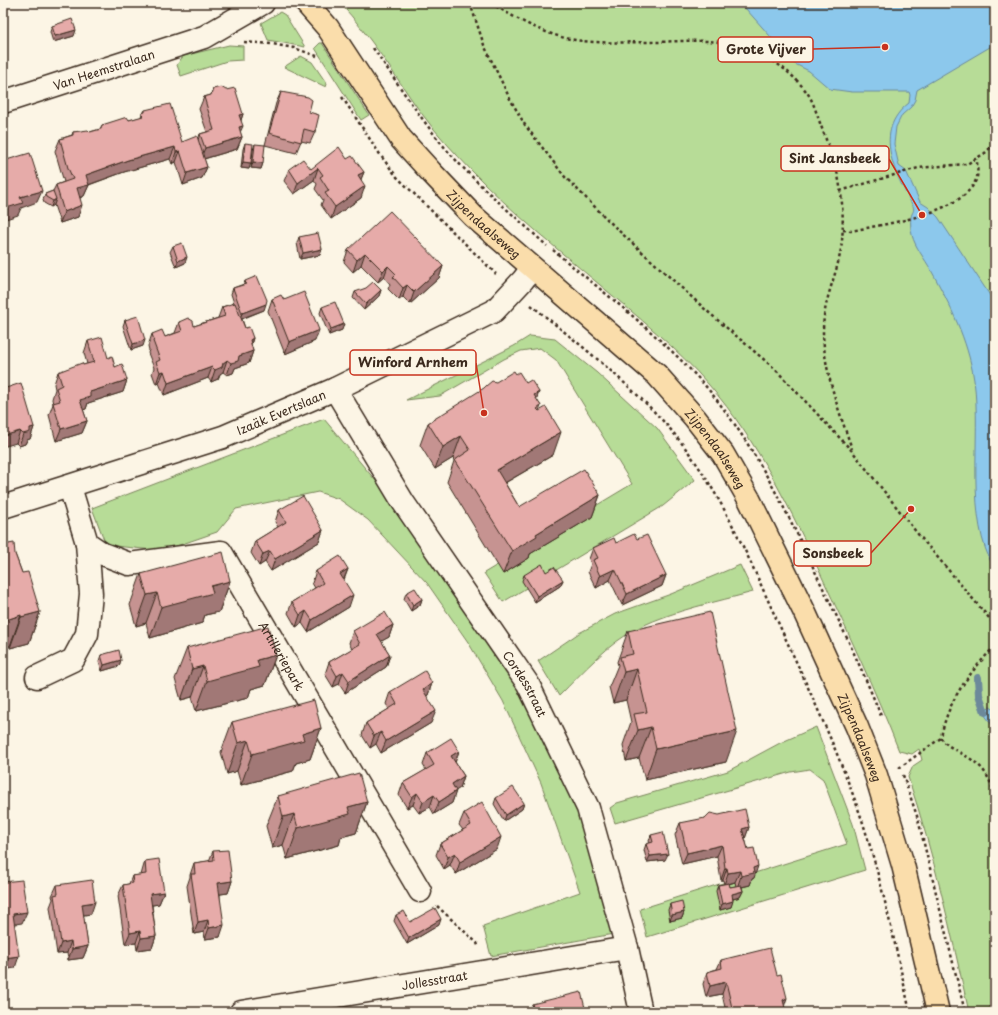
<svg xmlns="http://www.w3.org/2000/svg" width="998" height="1015" font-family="'Playpen Sans',sans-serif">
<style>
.green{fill:#b7dc97;stroke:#79835a}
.water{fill:#8cc8ec;stroke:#6c899a}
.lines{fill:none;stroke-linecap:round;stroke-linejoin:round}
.stream{stroke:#6c899a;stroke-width:8}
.minor-casing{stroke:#3b2a1e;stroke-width:25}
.major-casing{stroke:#3b2a1e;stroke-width:25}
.path{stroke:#3b2a1e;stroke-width:2.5;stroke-dasharray:3 3;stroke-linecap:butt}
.minor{stroke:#fcf5e5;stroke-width:22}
.major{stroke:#faddab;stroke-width:22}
.wall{fill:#c69391;stroke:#3b2a1e;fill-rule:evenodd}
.shaded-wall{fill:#a17876;stroke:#3b2a1e}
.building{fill:#e6aba9;stroke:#3b2a1e}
.labels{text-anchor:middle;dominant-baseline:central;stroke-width:3;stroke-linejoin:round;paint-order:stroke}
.street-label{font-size:12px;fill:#3b2a1e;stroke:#fcf5e5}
.leader{fill:none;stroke:#c8321e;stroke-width:1.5}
.callout-dot{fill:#c8321e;stroke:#fcf5e5;stroke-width:1.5}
.callout{fill:#fcf5e5;stroke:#c8321e;stroke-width:1.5}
.callout-label{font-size:13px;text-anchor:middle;font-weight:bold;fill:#3b2a1e}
</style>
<rect width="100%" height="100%" fill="#fcf5e5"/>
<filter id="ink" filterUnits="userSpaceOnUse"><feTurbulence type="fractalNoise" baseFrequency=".025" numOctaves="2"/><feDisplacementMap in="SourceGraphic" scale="8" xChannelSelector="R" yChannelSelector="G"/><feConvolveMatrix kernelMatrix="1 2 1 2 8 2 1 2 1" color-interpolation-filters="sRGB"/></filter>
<g filter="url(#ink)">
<!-- green -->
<path class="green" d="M340 3H995V1012H969C951 933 934 854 908 777L913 766 922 760 919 749 912 754 899 751C876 692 849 635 822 577 791 510 758 441 709 385 677 348 638 317 600 285 557 249 512 212 472 171 454 152 435 132 419 110 393 73 371 37 340 3Z
M280 12 285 15 305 47 268 40 261 23Z
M320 43H322L369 115 361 120 315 48Z
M229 45 243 46V60L227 61 181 76 177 65 183 56Z
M301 56 312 62 327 84 326 87 284 67Z
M530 336 555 339 597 373 657 428 695 480 663 506 503 602 484 573 632 484 556 360 540 348 521 351 504 359 440 396 406 400 514 346Z
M324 419 411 523 555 738 619 933 491 956 483 926 580 892 541 783 503 701 468 642 427 583 368 520 339 499 318 492 236 509 217 532 162 551 106 545 92 508Z
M740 565 753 592C716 602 675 610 640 627 608 643 583 672 559 696L538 661 579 633 615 614 671 594Z
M816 727 853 824 865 870 647 937 640 909 847 844 823 779 810 769 791 772 615 823 610 808 617 803 728 771 780 743Z"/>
<!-- water -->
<path class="water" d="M737 3H995V44L917 90 915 100 911 107 902 115 896 127 894 144 899 166 906 171 920 202 928 207 938 217 995 303V569C964 519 982 437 974 380 968 340 950 305 931 270 925 259 915 247 912 235 911 230 910 222 911 217 912 212 915 211 913 206 895 174 872 131 909 103L910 95 909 92H852L830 89 809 71 791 62 770 36 746 9Z
M990 707 995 710V729L984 714 987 708Z"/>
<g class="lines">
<!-- stream -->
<path class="stream" d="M978 678 979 695 985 712"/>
<!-- minor casing -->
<g class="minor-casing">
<g id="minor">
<path id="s1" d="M3 102 204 37 263 3"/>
<path id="s2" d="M335 389 403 502 528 684 588 808 627 948 641 1012"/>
<path id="s3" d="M70 487 87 543 103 554 129 564 221 552 420 891"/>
<path id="s4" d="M3 507 223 437 335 389 494 311 523 280 532 268"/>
<path d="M37 677 73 660 87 634 91 594 87 543"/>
<path id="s5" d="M241 1012 627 948"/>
</g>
</g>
<!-- major casing -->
<g class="major-casing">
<g id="major">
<path id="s6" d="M306 3 328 28 401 139 431 172 473 216 657 375 695 418 723 454 749 499 804 611 857 727 876 775 903 865 938 1012"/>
</g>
</g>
<!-- path -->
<path class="path" d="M470 3 484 45 509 97 525 125 565 177 618 230 707 311 775 369 853 452 917 533 995 625
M491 3C516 19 545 35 575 40 602 44 630 42 657 42 682 41 708 39 732 44 762 51 787 67 806 91 813 100 816 112 820 123 825 137 830 150 835 164 842 187 844 217 842 241 839 273 823 297 823 332 824 372 839 411 852 449
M244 42 272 44 294 48 317 56
M373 48C397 82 419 117 446 149 476 184 513 214 547 246
M342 97 381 156 397 177 496 274
M840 191 918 168 967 164 985 153 995 143
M843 230 851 231C883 224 966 214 977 177 978 172 977 165 977 159
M553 250C605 294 663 337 708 389 756 447 789 516 821 584 842 627 863 671 881 716
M531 305C577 342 624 379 664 422 712 475 742 543 771 607 803 677 837 747 862 820 882 882 896 948 910 1012
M995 646C970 672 947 701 941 738 947 746 951 747 959 752 981 764 988 772 995 796
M899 768 941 738
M903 775 918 819 965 1012
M437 906 477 943 479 948"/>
<!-- minor -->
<use href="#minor" class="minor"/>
<!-- major -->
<use href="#major" class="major"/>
</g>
<!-- wall -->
<path class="wall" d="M84 3H103L101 7 84 5Z
M52 26 74 36 53 42 50 32Z
M213 89 243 114 241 120 240 132 242 137 237 149 204 159 207 167 202 178 183 185 176 162 172 164 170 159 124 172 89 185 84 196 80 198 78 217 60 223 54 205 51 207 44 203 43 200 45 194 53 191 56 185 64 182 55 151 60 139 72 135 73 132H90L100 129 102 125 129 120 141 117 142 113 144 112 145 110 182 142 198 140 200 134 207 132 199 109 204 97 211 95Z
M281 92 309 112 315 132 310 143 301 141 296 153 265 145 276 103Z
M245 143 249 169 241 168 243 149Z
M255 144 263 163 261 169 251 168 253 150Z
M347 159 364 172 361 179V198L331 219 321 205 323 200 315 189 317 184 314 180 294 194 284 181 289 169H311Z
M299 237 322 249 320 255 300 259 297 243Z
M173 246 185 263 176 267 170 252Z
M348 250 443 266 439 278 410 304 403 297 399 300 388 289 390 284 384 277 378 282 361 265 353 272 344 262Z
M245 281 264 310 242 319 245 328 253 338 251 345 253 351 249 363 235 368 233 373 227 375 223 372 221 373 220 374 218 379 211 382 208 378 164 395 159 383 156 384 152 373 154 368 148 353 149 350 148 346 152 334 165 337 175 333 179 322 194 326 218 318 222 307 234 303 231 294 233 288 244 284Z
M381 290 379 296 364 310 353 298 355 292Z
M272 299 284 300 315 341 285 354 268 311Z
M322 307 342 330 329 335 320 313Z
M125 320 143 346 131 350 123 326Z
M88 341 108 358 127 380 123 392 88 403 86 409H83L87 421 82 433 56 441 49 415 53 404 52 399 55 389 54 384 58 372 87 364 84 353Z
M516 374 526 383 539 392 536 399 541 406 539 411 553 455 505 483 519 507 600 495 592 517 530 554 529 558 503 574 447 482 454 461 453 458 435 469 420 445 428 423Z
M3 389 34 427 30 439 27 440 25 444 19 446 16 443Z
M279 510 323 530 319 542 271 571 265 562 259 566 251 553 255 541 278 527 275 522Z
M637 539 666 575 662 586 622 605 610 580 596 588 588 572 591 564 589 559 593 548 616 543Z
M15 554 22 573 40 612 29 643 10 648Z
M348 569 344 580 349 607 308 632 302 623 296 627 288 613 292 602 315 588 312 583 316 571Z
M546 572 563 580 560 586 535 602 522 581 524 575Z
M141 574 230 581 219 612 205 615 202 623 150 638 146 623 136 626 130 605Z
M406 593 422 599 420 605 411 611 404 599Z
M393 625 389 637 381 641 390 655 386 667 345 693 339 684 333 687 325 674 329 662 352 649 349 643 353 631Z
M628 631 726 762 645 780 639 758 626 761 623 745 631 722 626 700 613 703 609 687 618 665 617 662Z
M187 648 276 655 265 685 251 689 248 698 196 711 192 697 181 700 175 679Z
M101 655 121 660 119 666 102 671 99 661Z
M432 683 428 695 426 696 431 723 381 753 376 744 370 748 362 735 366 723 389 709 386 704 390 692Z
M232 722 321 728 310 759 296 763 293 771 241 785 237 771 227 774 221 752Z
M459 751 455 762 464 776 460 788 456 790 452 803 434 814 430 807 419 813 413 805 407 808 399 795 403 783 426 770 423 765 427 753Z
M278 796 367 802 356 833 341 837 339 845 287 859 283 845 272 848 266 826Z
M496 798 524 803 522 809 504 821 494 804Z
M464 813 497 849 456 874 450 865 444 869 436 855 440 844 463 830 459 825Z
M680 823 749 827 745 838 754 878 752 879 750 885 742 887 743 891 740 897 733 899 731 907 720 910 716 891 718 885 724 884 723 880H721L717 856 682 864 675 835ZM735 882 736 886 730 887 729 884Z
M651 835 665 860 647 862 644 850 646 844 650 843 649 841Z
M213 851 232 881 228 893 220 894V937L205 939 204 932 194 934 187 886 190 877V875L194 863 209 861Z
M145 861 164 892 159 904 152 905 156 936 152 948 137 950 136 943 125 944 118 896 123 885 129 884 132 876 141 875Z
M57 885 91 914 83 915 88 946 83 958 68 960 67 953 57 954 50 907 53 899 52 896Z
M670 904 684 912 682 918 670 921 668 910Z
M396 915 410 922 439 925 407 944 394 921Z
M721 960 784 1007 786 1012H726L722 994 706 997 703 984 707 972 717 969Z
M532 1004 586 1012H529Z"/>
<!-- shaded-wall -->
<path class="shaded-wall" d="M76 30 74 36 53 42 55 36Z
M243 114 239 126V115Z
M243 126 238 137 239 127Z
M242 137 237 149 200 160 205 148Z
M175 147 170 159 124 172 88 185H89L84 196 72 200 77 188 86 175 128 160Z
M180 151 176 162 172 164 176 152Z
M243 162 251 163 249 169 241 168Z
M253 162 263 163 261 169 251 168Z
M207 167 202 178 183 185 187 173Z
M318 168 314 180 294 194 298 183Z
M364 172 359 184 358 175Z
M365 186 361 198 331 219 335 207Z
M42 191 37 202 21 208 18 215 3 220V209L20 197Z
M56 199 54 205 51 207 53 201Z
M82 205 78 217 60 223 64 212Z
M322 249 320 255 300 259 303 253Z
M365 253 361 265 353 272 357 260Z
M187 257 185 263 176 267 178 261Z
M388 266 384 277 378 282 383 271Z
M443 266 439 278 410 304 414 292Z
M407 285 403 297 399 300 403 288Z
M381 290 379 296 364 310 366 304Z
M266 304 264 310 240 319 242 313Z
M344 324 342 330 329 335 331 329Z
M319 330 315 341 285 354 289 342Z
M253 338 249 350 250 340Z
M145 340 143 346 131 350 133 344Z
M253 351 249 363 235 368 233 373 227 375 231 363 239 356Z
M227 360 223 372 220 374 218 379 211 382 215 370 223 363Z
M212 367 208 378 164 395 168 383Z
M164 371 159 383 156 384 160 372Z
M127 380 123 392 88 403 86 409 76 412 80 400 90 392Z
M539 392 531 415 534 395Z
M87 421 82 433 56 441 61 429Z
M34 427 30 439 27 440 25 444 19 446 23 434 30 428Z
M20 431 16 443 3 447V436Z
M561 432 553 455 489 492 497 470Z
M461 436 453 458 435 469 443 447Z
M600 495 592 517 530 554 529 558 503 574 512 551 536 534Z
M323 530 319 542 271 571 275 559Z
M270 551 265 562 259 566 263 554Z
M348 569 343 581 340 574Z
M615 569 610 580 596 588 600 576Z
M666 575 662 586 622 605 627 594Z
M563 580 560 586 535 602 537 596Z
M230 581 219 612 205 615 202 623 150 638 161 607 211 586Z
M157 593 146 623 136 626 147 595Z
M353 595 349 607 308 632 312 620Z
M422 599 420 605 411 611 413 605Z
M306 611 302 623 296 627 300 615Z
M40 612 29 643 10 648 21 617Z
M21 615 10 646 3 648V621Z
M393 625 389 637 373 646 377 634Z
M276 655 265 685 251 689 248 698 196 711 207 681 257 660Z
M390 655 386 667 345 693 349 681Z
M121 660 119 666 102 671 104 665Z
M203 666 192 697 181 700 192 669Z
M637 669 626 700 613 703 624 672Z
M343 672 339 684 333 687 337 676Z
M432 683 428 695 418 701 423 690Z
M436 711 431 723 381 753 386 741Z
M651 727 639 758 626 761 638 730Z
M321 728 310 759 296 763 293 771 241 785 252 754 302 734Z
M737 731 726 762 645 780 656 749Z
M381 732 376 744 370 748 374 736Z
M248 740 237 771 227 774 238 743Z
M459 751 455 763 451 756Z
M464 776 460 788 448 796 452 784Z
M456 791 452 803 434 814 439 802Z
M417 793 413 805 407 808 412 797Z
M434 795 430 807 419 813 423 802Z
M367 802 356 833 341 837 339 845 287 859 298 828 348 807Z
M524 803 522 809 504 821 506 815Z
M294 814 283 845 272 848 283 817Z
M749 827 745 839 742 829Z
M501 837 497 849 456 874 460 862Z
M722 845 717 856 682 864 687 853Z
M455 853 450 865 444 869 448 857Z
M668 854 665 860 647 862 650 856Z
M758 866 754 878 752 879 750 885 737 888 741 876 753 868Z
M725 868H727L723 880H721Z
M740 871 735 882 724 885 728 873Z
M232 881 228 893 214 895 218 883Z
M743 891 740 897 729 900 732 894Z
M164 892 159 904 146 906 150 894Z
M733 901 731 907 720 910 722 904Z
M95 902 91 914 77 916 82 904Z
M27 912 22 923 9 925 13 914Z
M684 912 682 918 670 921 672 915Z
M441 919 439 925 407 944 409 938Z
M208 920 204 932 194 934 198 922Z
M224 925 220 937 205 939 209 928Z
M140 931 136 943 125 944 130 933Z
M156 936 152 948 137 950 141 938Z
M71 941 67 953 57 954 61 943Z
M88 946 83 958 68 960 72 949Z
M19 956 15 968 3 970V961L4 958Z
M726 982 722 994 706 997 710 986Z
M787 998 783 1010V1000Z"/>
<!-- building -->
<path class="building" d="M72 19 76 30 55 36 52 26Z
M221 87 226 90 235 88 243 114 239 115 243 126 239 127 242 137 205 148 200 134 214 130 204 97 211 95 213 89Z
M281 92 308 97 312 100 309 112 319 115 315 132 304 129 301 142 269 133Z
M170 104 182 142 197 136 207 167 187 173 180 151 176 152 175 147 128 160 86 175 89 185 77 188 82 205 64 212 56 185 73 179 68 168 60 139 73 135V132L88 130 90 132 101 129 102 125 127 117 129 120 143 116 142 113 145 112V110Z
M245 143 253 144 251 163 243 162Z
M255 144 265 145 263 163 253 162Z
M339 147 347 159 352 156 364 172 358 175 365 186 335 207 325 193 329 191 320 177 323 175 318 168 298 183 289 169 303 159 311 169Z
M30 153 42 191 20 197 23 203 3 209V161Z
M53 191 56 199 53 201 46 197 45 194Z
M390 211 443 266 414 292 407 285 403 288 393 277 396 274 388 266 383 271 365 253 357 260 348 250Z
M318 233 322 249 303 253 299 237Z
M182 243 187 257 178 261 173 246Z
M257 276 267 300 266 304 242 313 233 288 246 284 245 281Z
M373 282 381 290 366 304 355 292 366 288Z
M304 292 319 330 289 342 272 299 281 295 284 300Z
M335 302 344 324 331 329 322 307Z
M235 303 245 328 249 327 253 338 250 340 253 351 239 356 238 361 231 363 227 360 226 361 223 363 222 367 215 370 212 367 168 383 164 371 160 372 156 362 160 360 153 341 154 340 152 334 162 330 165 337 182 331 179 322 188 318 193 321 194 326 225 316 222 307Z
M138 316 145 340 133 344 125 320Z
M102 337 108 358 112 356 115 367 122 364 127 380 90 392V397L80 400 87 421 61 429 53 403 60 401 56 388 62 385 58 372 82 363 83 365 94 362 88 341Z
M514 371 516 374 519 372 526 383 531 380 539 392 534 395 541 406 537 409 539 411 546 407 561 432 497 470 519 507 584 469 600 495 536 534 537 536 512 551 455 460 470 450 461 436 443 447 428 423 484 388 486 386 492 381 496 382Z
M21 383 34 427 30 428V432L23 434 20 431 3 436V389Z
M303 496 323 530 275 559 270 551 263 554 255 541 286 522 279 510Z
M634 534 637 539 647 535 666 575 627 594 615 569 600 576 593 560 598 558 593 548 614 538 616 543Z
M14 543 15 554 22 573 28 572 40 612 21 617V615L3 621V545Z
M223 552 230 581 211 586 213 593 161 607 157 593 147 595 141 574Z
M340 556 348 569 340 574 353 595 312 620 306 611 300 615 292 602 323 583 316 571Z
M542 564 546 572 554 567 563 580 537 596 524 575Z
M415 588 422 599 413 605 406 593Z
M385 612 393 625 377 634 390 655 349 681 343 672 337 676 329 662 360 644 353 631Z
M710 612 737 731 656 749 651 727 638 730 634 714 647 712 637 669 624 672 620 657 633 654 628 631Z
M268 626 276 655 257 660 259 667 207 681 203 666 192 669 187 648Z
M119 650 121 660 104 665 101 655Z
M425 671 432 683 423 690 436 711 386 741 381 732 374 736 366 723 397 704 390 692Z
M314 700 321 728 302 734 304 740 252 754 248 740 238 743 232 722Z
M451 738 459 751 451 756 464 776 452 784 456 791 439 802 434 795 423 802 417 793 412 797 403 783 434 765 427 753Z
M359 773 367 802 348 807 350 814 298 828 294 814 283 817 278 796Z
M513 787 524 803 506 815 496 798Z
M482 802 501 837 460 862 455 853 448 857 440 844 471 825 464 813Z
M745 809 749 827 742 829 748 849 754 848 758 866 753 868 754 873 741 876 740 871 728 873 727 868H725L722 845 687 853 680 823 705 818 710 813 719 815Z
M663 832 668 854 650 856 646 844 653 842 651 835Z
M228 850 232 881 218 883 224 925 209 928 208 920 198 922 191 874H195L194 863 214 860 213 851Z
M159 859 164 892 150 894 156 936 141 938 140 931 130 933 123 885 133 883 132 876 146 874 145 861Z
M22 880 27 912 13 914 19 956 4 958 3 952V882Z
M92 880 95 902 82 904 88 946 72 949 71 941 61 943 54 895 58 894 57 885Z
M729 883 730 887 741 885 743 891 732 894 733 901 722 904 718 885Z
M682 901 684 912 672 915 670 904Z
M435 908 441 919 409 938 396 915 404 911 410 922Z
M770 948 777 975 781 974 787 998 783 1000 786 1012H733L726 982 710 986 707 972 722 968 721 960Z
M581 992 586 1012H534L532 1004Z"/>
</g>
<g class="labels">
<!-- street labels -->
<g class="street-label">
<text stroke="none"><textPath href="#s1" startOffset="106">Van Heemstralaan</textPath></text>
<text stroke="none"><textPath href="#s6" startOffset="285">Zijpendaalseweg</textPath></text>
<text stroke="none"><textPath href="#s4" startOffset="294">Izaäk Evertslaan</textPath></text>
<text stroke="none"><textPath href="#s6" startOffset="609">Zijpendaalseweg</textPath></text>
<text stroke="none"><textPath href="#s3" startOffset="319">Artilleriepark</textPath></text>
<text stroke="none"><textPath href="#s2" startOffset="351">Cordesstraat</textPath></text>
<text stroke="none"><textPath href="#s6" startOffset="933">Zijpendaalseweg</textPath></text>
<text stroke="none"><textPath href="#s5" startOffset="196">Jollesstraat</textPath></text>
</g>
</g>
<!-- callouts -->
<path class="leader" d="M885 47L813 49M922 215L889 159M484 413L476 363M911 509L871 553"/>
<g class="callout-dot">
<circle cx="885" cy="47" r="4"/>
<circle cx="922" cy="215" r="4"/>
<circle cx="484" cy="413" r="4"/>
<circle cx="911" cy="509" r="4"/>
</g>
<g class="callout">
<rect x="718" y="37" width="95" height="25" rx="4"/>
<rect x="781" y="146" width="108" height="25" rx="4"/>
<rect x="350" y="350" width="126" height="25" rx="4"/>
<rect x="794" y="541" width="77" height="25" rx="4"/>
</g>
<g class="callout-label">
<text x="766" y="54">Grote Vijver</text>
<text x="835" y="163">Sint Jansbeek</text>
<text x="413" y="367">Winford Arnhem</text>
<text x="833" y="558">Sonsbeek</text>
</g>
<!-- margin -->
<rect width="998" height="1015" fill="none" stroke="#fcf5e5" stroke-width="16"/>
<rect x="8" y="8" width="982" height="999" fill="none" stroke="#3b2a1e" stroke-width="1.5" filter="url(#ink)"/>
</svg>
